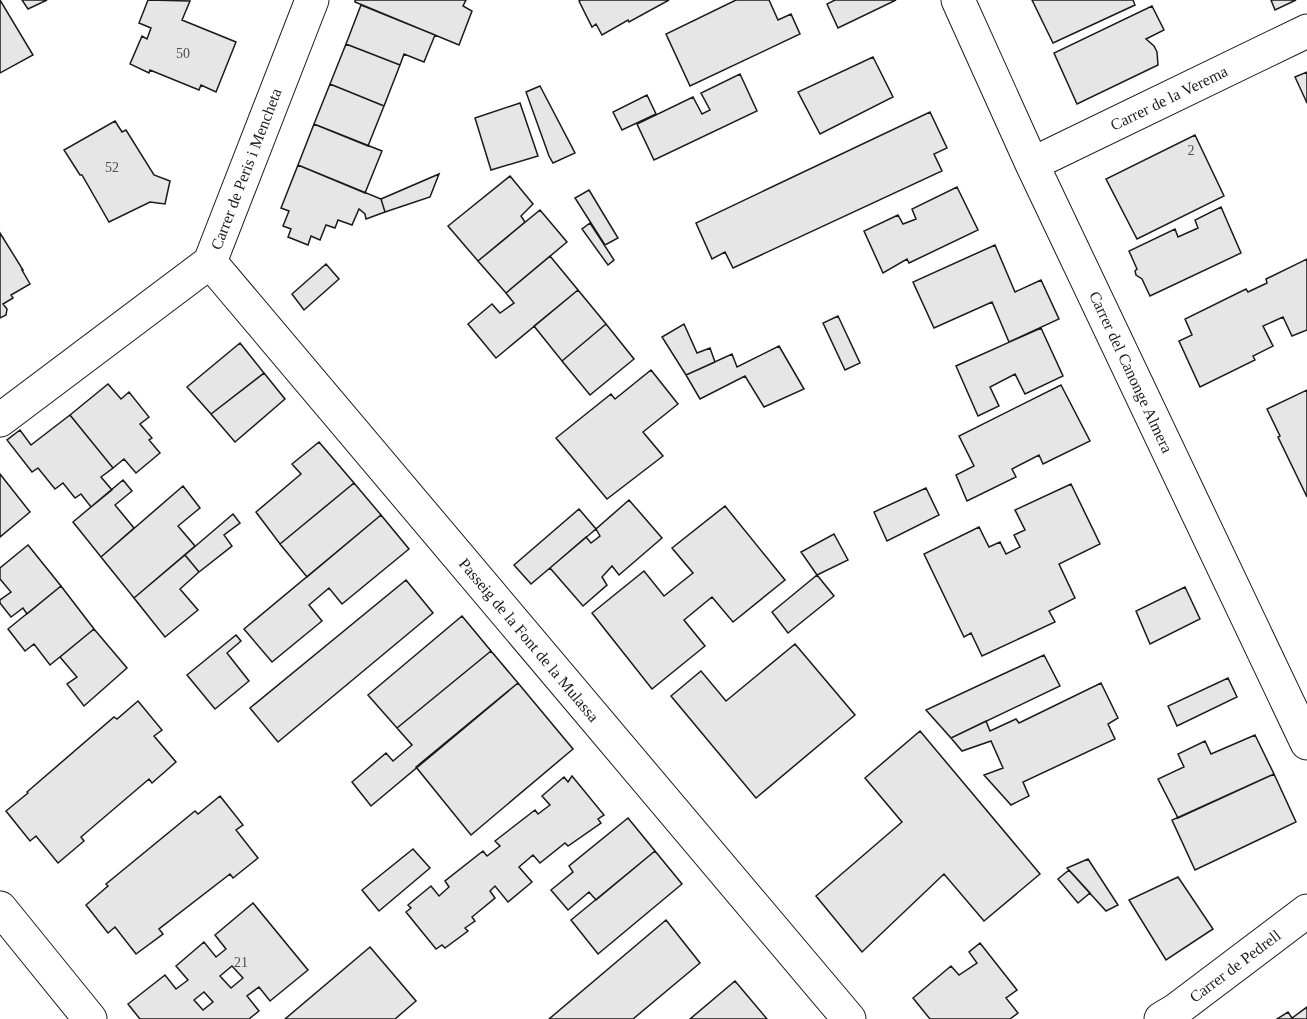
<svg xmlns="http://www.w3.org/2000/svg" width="1307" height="1019" font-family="Georgia,serif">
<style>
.building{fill:#e6e6e6;stroke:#1a1a1a;stroke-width:1.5;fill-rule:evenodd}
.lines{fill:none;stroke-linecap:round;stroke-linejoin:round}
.minor-casing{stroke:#1a1a1a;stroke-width:35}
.minor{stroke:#fff;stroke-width:33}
.labels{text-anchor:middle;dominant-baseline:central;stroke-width:4.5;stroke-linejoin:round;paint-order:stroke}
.number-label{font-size:14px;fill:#4d4d4d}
.street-label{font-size:16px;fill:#1a1a1a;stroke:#fff}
</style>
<rect width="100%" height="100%" fill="#fff"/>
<!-- building -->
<path class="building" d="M0 0 33 55 0 73Z
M22 0H47L28 9Z
M148 0 190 1 182 20 236 42 216 92 201 85 199 90 150 70 149 73 130 64 142 36 147 39 151 28 139 23Z
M355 0H466L463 6 472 11 459 45 355 2Z
M581 0H669L629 22 628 20 602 35 596 24 592 27 579 1Z
M736 0H769L778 20 791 14 800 34 690 86 666 34Z
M835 0H896L838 28 827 4Z
M1032 0H1133L1135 5 1053 43Z
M1271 0H1296L1275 10Z
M361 5 435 35 424 62 404 54 400 65 346 44Z
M1152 6 1164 30 1146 39 1154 46 1157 52 1158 65 1077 104 1054 53Z
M346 44 400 65 384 106 330 84Z
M873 57 893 97 820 134 798 92Z
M1307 72V103L1295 77Z
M740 74 757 111 654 160 637 124 693 97 702 114 710 110 701 93Z
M330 84 384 106 368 146 314 124Z
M540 86 575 153 553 163 549 156 526 92Z
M647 95 656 114 622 130 613 112Z
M520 103 538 156 491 170 475 118Z
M930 112 947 148 934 154 942 171 733 268 725 252 712 259 696 223Z
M115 121 122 132 126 130 154 175 170 181 165 204 150 202 109 222 82 175H80L64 150Z
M314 124 382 151 365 193 298 165Z
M1195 135 1224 196 1137 239 1106 179Z
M298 165 381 199 385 212 366 219 365 214 359 209 352 225 338 220 335 228 326 225 320 240 311 236 308 245 288 237 291 229 283 226 289 211 281 208Z
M439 174 430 197 385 212 381 199Z
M510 176 533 204 521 216 525 222 478 261 448 226Z
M957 187 978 230 909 263 907 259 883 273 864 231 898 215 903 224 916 219 912 209Z
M589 190 618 238 605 245 575 198Z
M1221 207 1241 253 1150 296 1142 279 1136 275 1135 271 1137 269 1129 251 1175 229 1178 237 1198 228 1195 220Z
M540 210 567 242 506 293 478 261Z
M590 223 614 260 608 265 582 229Z
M0 233 23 270H22L30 284 11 295 13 298 3 304 7 309 6 315 0 318Z
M995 245 1015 292 1041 280 1059 319 1009 342 992 302 934 328 913 282Z
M550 256 578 290 496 358 468 324 492 304 500 313 514 303 506 293Z
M1307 259V330L1292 336 1283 317 1263 326 1273 346 1253 356 1255 360 1200 387 1179 341 1192 335 1185 319 1246 289 1248 292 1267 283 1266 279Z
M326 264 339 279 304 310 292 294Z
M578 290 606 324 562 361 534 326Z
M838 316 860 363 845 370 823 323Z
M606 324 634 359 590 395 562 361Z
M684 324 697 353 710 348 715 362 686 375 662 337Z
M1041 328 1063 376 1025 394 1015 374 990 387 999 406 978 416 956 366Z
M240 343 264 373 211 414 187 387Z
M779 346 804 389 764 407 745 376 700 399 686 375 732 354 737 367Z
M651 370 678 404 643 432 663 456 607 499 556 438 611 394 615 399Z
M264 373 285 399 235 442 211 414Z
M108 384 121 399 129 392 149 417 140 424 152 438 149 440 160 453 136 473 124 459 113 468 70 415Z
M1061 385 1090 441 1043 464 1039 455 1012 469 1016 477 967 501 956 475 974 466 959 436Z
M1307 390V497L1278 437 1280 436 1267 409Z
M70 415 113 468 101 477 112 490 91 507 81 494 75 498 63 483 55 489 38 468 32 472 7 440 20 430 31 445Z
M319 442 354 483 280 544 256 512 301 474 292 464Z
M0 474 30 512 0 537Z
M123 480 132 491 115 505 134 528 101 557 73 522Z
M354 483 381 515 307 577 280 544Z
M1071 484 1100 544 1059 564 1075 598 1049 611 1055 622 982 656 971 633 964 637 924 554 979 527 989 547 1000 542 1006 554 1020 547 1014 535 1025 530 1015 510Z
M183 486 200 508 178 526 195 546 134 598 101 557Z
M926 488 939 515 887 541 874 512Z
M629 500 662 538 619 575 612 566 602 577 607 585 583 606 550 568 586 537 591 543 600 536 596 529Z
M725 506 785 580 733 622 712 597 684 620 705 646 652 689 592 613 644 571 664 596 693 573 672 548Z
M579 509 596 529 531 584 514 565Z
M233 514 240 523 224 535 232 546 199 572 185 555Z
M381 515 409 549 342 604 329 588 309 605 322 621 272 662 244 629Z
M834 534 848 560 817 575 801 552Z
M28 545 61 586 27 614 23 608 11 617 0 603V600L11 592 0 579V568Z
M185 555 199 572 180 589 198 610 165 637 134 598Z
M817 575 834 596 788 633 772 612Z
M406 580 433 613 278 742 250 708Z
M61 586 94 629 50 665 34 644 25 651 8 629Z
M1185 587 1200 619 1150 644 1136 611Z
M462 616 491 651 397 728 368 695Z
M94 629 127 668 84 706 67 684 77 677 60 657Z
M236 635 241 641 227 653 249 681 215 709 187 675Z
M795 644 855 715 756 798 671 696 701 671 726 701Z
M491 651 518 683 371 806 352 782 386 753 393 761 412 745 397 728Z
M1044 655 1060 686 951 738 926 710Z
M1228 678 1237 697 1177 726 1168 706Z
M518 683 573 749 471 835 416 767Z
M1101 683 1118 718 1108 724 1115 739 1023 782 1029 796 1011 805 984 775 1003 768 991 741 962 751 951 738 986 721 990 731 1016 719 1019 723Z
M138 701 162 730 154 736 176 762 152 783 149 779 81 837 84 841 58 863 36 836 30 841 6 811 28 793 27 792 114 717 117 719Z
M920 731 1040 874 984 921 944 874 862 952 816 896 902 822 865 778Z
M1255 735 1274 774 1178 818 1158 779 1184 767 1178 754 1205 741 1211 754Z
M1274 774 1296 822 1195 870 1172 820Z
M572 776 604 815 598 819 601 823 568 846 565 843 540 863 533 855 519 867 532 882 508 902 495 886 490 891 495 898 472 917 475 921 465 928 468 931 445 948 442 945 436 949 406 912 411 908 408 905 431 886 439 896 449 887 445 881 483 851 487 856 500 846 495 841 535 810 538 814 550 805 542 796 564 777 568 782Z
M220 796 243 825 236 830 258 858 233 878 230 874 159 929 163 934 136 954 115 927 108 933 86 905 108 886 106 884 195 811 198 814Z
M628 818 655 851 596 900 589 892 568 910 551 890 573 872 569 866Z
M413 849 430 868 379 911 362 890Z
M655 851 682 884 598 954 571 920Z
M1088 859 1118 905 1106 911 1067 868Z
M1069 870 1090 893 1078 903 1058 879Z
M1178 877 1213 929 1166 960 1129 900Z
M253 903 308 970 270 1001 259 987 247 996 259 1011 249 1019H140L128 1004 165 975 176 989 188 980 176 966 204 942 216 957 226 949 215 935ZM232 966 243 978 231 988 220 976ZM204 992 213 1002 203 1010 194 1000Z
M666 920 700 963 633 1019H549Z
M980 943 1017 990 1006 998 1018 1013 1010 1019H930L913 998 951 966 959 975 977 963 969 952Z
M370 947 416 1001 395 1019H285Z
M735 981 767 1019H690Z
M1307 1007V1019H1277L1288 1012 1292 1018Z"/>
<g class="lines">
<!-- minor casing -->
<g class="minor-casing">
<path id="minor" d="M958 0 1032 164 1307 743
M1032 164 1307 31
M210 262 849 1019
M0 420 210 262 312 0
M0 908 90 1019
M1161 1019 1176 1010 1307 911"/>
</g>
<!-- minor -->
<use href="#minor" class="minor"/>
</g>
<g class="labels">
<!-- number labels -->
<g class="number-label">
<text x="183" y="53">50</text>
<text x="1191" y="150">2</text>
<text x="112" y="167">52</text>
<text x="241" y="962">21</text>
</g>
<!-- street labels -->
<g class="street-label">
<text transform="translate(1169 98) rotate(-26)">Carrer de la Verema</text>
<text transform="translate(246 169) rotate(-69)">Carrer de Peris i Mencheta</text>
<text transform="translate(1131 372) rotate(65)">Carrer del Canonge Almera</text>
<text transform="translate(529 640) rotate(50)">Passeig de la Font de la Mulassa</text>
<text transform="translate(1235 966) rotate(-37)">Carrer de Pedrell</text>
</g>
</g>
</svg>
